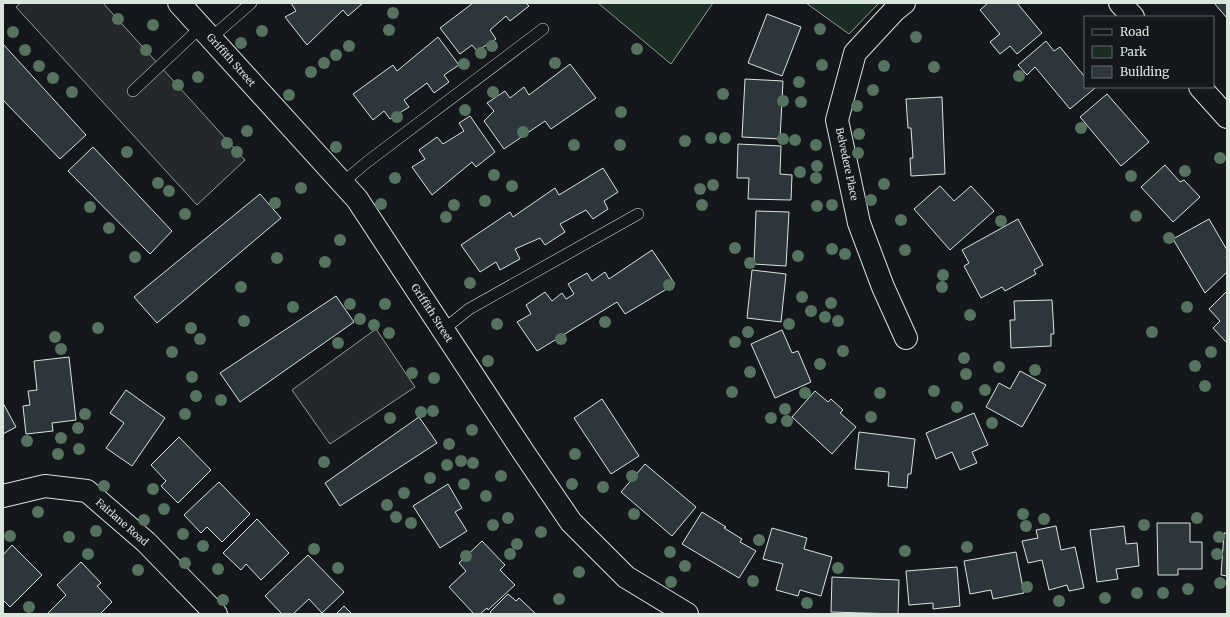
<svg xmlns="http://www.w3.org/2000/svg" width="1230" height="617" font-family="Merriweather,serif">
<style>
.green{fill:#1a2d24;stroke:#939e99}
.parking{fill:#24282b;stroke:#939e99}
.building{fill:#2c363c;stroke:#d8e6dc}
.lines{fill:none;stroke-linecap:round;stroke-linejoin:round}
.service-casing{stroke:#d8e6dc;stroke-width:12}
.minor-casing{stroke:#d8e6dc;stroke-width:24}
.tertiary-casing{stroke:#d8e6dc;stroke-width:24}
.service{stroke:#14181c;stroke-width:11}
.minor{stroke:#14181c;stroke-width:22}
.tertiary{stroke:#14181c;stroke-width:22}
.tree{fill:#55745f}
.labels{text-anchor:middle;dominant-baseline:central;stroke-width:3;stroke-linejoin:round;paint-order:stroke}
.street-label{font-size:10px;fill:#d8e6dc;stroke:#14181c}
</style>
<rect width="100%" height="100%" fill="#14181c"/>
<!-- green -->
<path class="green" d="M598 3H713L671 64Z
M806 3H877L878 4 849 34Z"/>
<!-- parking -->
<path class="parking" d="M21 3H103L245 160 197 205 16 7Z
M376 329 415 387 330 444 292 390Z"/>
<!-- building -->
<path class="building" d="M291 3H363L348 16 343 10 307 45 285 17 296 11Z
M473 3H526L529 6 510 21 506 16 490 30 496 39 477 51 472 45 460 54 440 28Z
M988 3H1017L1042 33 1017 54 1010 46 1000 54 990 42 1000 34 980 10Z
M1214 3H1227V18Z
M767 14 801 27 782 76 748 63Z
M438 37 459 65 444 75 449 82 434 93 427 83 404 100 409 107 390 119 384 111 373 120 353 94 393 65 397 71Z
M1046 41 1054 51 1060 47 1085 77V87H1094L1095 88 1070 109 1035 67 1027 75 1018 65Z
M3 44 86 135 60 159 3 100Z
M570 64 596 98 551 129 545 121 504 149 484 121 494 111 487 103 505 91 510 98 524 87 529 95Z
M745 79 783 81 780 139 742 137Z
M1107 94 1149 142 1121 166 1080 117Z
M942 97 945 174 911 176 910 158H913L911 128H908L906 99Z
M470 116 495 152 476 167 472 162 432 195 412 167 425 159 419 150 437 137 443 144 464 131 459 123Z
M738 144 781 146 780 174 792 175 791 200 748 199 749 178H737Z
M93 147 172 231 150 254 68 171Z
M1165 165 1180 182 1184 180 1200 197 1173 222 1141 187Z
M603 168 618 192 604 201 608 209 593 219 586 210 560 224 565 232 545 245 540 238 515 249 520 259 500 270 496 262 480 272 461 245 510 212 513 217 555 188 559 195Z
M940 186 954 201 971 186 994 211 950 250 914 209Z
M260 194 281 218 157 323 134 297Z
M756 211 789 212 786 266 754 264Z
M1018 219 1043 265 1034 270 1036 274 1005 291 1002 287 981 298 964 266 969 263 962 250Z
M1209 219 1227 250V255L1226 256 1227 258V272L1205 293 1173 239Z
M652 250 675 284 625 314 617 302 537 351 517 322 531 314 526 305 545 292 552 301 562 293 566 299 574 294 568 284 587 273 592 281 605 272 609 279Z
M752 270 786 274 781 322 747 318Z
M1227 291V343L1213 328 1220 321 1209 309Z
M336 296 354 322 240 402 220 373Z
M1052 300 1054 334H1051V346L1011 348 1010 320H1015L1014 301Z
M782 330 792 353 798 351 811 382 775 398 751 344Z
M69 357 76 420 52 423 53 431 26 434 23 406 30 405 28 391 37 390 34 361Z
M1020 371 1046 385 1022 427 986 407 999 383 1010 389Z
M126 390 165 418 132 466 106 448 124 423 110 413Z
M815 391 828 402 831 399 843 410 840 413 856 427 832 454 792 417Z
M602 399 639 456 611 474 574 418Z
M3 403 16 427 3 434Z
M974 413 988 445 972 452 977 463 960 470 952 452 936 459 926 433Z
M419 417 437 443 340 506 325 483Z
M859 432 915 439 911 474H908L907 488 888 486 889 472 855 469Z
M179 437 211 470 178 503 161 486 166 481 151 465Z
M645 464 696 507 672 536 621 492Z
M219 482 250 514 222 542 207 527 201 533 184 515Z
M448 484 462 508 455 512 467 531 440 548 413 506Z
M702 512 726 527 724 528 742 539 740 542 756 551 739 578 682 544Z
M257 519 289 553 261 580 246 564 241 570 223 553Z
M1157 523H1190V542H1202V569H1178V575H1158Z
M1056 526 1061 550 1075 547 1084 588 1069 591 1067 585 1049 590 1042 560 1028 563 1022 541 1038 538 1036 530Z
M1124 526 1126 544 1137 543 1139 566 1116 569 1118 579 1097 582 1090 530Z
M772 528 807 538 804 549 832 557 821 596 800 590 798 596 776 590 783 564 763 559Z
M1224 533H1227V576L1221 575Z
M482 541 505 565 500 570 515 585 488 610 487 608 480 614H474L449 587 466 571 459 563Z
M12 545 42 575 10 607 3 600V555Z
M1016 552 1024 593 993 599 991 590 970 594 964 561Z
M308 555 344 592 322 613 309 599 293 614H282L265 596Z
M81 562 101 583 97 586 112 602 100 614H47L66 595 57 585Z
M957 567 960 606 933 609V603L909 605 906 571Z
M832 577 899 580 898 614 831 612Z
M508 594 516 601 519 598 536 614H492L490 612Z
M344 606 352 614H336Z"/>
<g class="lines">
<!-- service casing -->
<g class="service-casing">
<path id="service" d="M211 38 251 3
M133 91 201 27
M342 183 367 162 543 29
M443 330 469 309 638 214"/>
</g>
<!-- minor casing -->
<g class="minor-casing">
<path id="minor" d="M904 3 894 11 855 53 837 120 859 223 883 287 906 338
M1120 3 1133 17
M1200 87 1227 117
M3 496 45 486 87 491 146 542 216 614"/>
</g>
<!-- tertiary casing -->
<g class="tertiary-casing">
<path id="tertiary" d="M179 3 357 199 524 453 571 522 626 577 687 614"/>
</g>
<!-- service -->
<use href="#service" class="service"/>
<!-- minor -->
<use href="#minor" class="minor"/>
<!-- tertiary -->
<use href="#tertiary" class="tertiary"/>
</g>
<!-- trees -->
<g class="tree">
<circle cx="393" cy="13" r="6"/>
<circle cx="118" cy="19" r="6"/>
<circle cx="153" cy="25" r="6"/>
<circle cx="820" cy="29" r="6"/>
<circle cx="389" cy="30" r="6"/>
<circle cx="262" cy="31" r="6"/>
<circle cx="13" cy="32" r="6"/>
<circle cx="916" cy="37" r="6"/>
<circle cx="241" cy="43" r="6"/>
<circle cx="349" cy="46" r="6"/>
<circle cx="492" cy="46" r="6"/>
<circle cx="637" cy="49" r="6"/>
<circle cx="25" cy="50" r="6"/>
<circle cx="146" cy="50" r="6"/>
<circle cx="481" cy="53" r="6"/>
<circle cx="336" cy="55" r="6"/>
<circle cx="324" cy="63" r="6"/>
<circle cx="555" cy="63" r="6"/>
<circle cx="464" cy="64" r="6"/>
<circle cx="822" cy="65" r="6"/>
<circle cx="39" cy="66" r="6"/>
<circle cx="884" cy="66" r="6"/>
<circle cx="934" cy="67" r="6"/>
<circle cx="311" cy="72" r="6"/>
<circle cx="1019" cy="76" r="6"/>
<circle cx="198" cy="77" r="6"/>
<circle cx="53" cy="78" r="6"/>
<circle cx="799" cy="82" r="6"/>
<circle cx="178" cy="85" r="6"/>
<circle cx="873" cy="90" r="6"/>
<circle cx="72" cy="92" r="6"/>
<circle cx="493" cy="92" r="6"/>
<circle cx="723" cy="94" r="6"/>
<circle cx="289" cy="95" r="6"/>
<circle cx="783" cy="101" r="6"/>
<circle cx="801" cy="102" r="6"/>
<circle cx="857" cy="106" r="6"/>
<circle cx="465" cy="110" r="6"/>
<circle cx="621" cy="112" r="6"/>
<circle cx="397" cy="117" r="6"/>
<circle cx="1081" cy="128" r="6"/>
<circle cx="247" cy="131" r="6"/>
<circle cx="523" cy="132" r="6"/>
<circle cx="859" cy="134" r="6"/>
<circle cx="711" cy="138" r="6"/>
<circle cx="725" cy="138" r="6"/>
<circle cx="783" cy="139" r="6"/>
<circle cx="795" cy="140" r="6"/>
<circle cx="685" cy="141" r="6"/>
<circle cx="227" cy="143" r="6"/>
<circle cx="574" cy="145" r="6"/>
<circle cx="620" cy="145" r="6"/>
<circle cx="816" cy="145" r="6"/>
<circle cx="336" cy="147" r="6"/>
<circle cx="127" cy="152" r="6"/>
<circle cx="237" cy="152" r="6"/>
<circle cx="858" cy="153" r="6"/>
<circle cx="1220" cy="158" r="6"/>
<circle cx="817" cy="166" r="6"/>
<circle cx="1185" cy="171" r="6"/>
<circle cx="800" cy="172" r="6"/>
<circle cx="494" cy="175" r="6"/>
<circle cx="1131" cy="176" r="6"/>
<circle cx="395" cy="178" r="6"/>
<circle cx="816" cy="178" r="6"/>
<circle cx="158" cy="183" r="6"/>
<circle cx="884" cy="184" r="6"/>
<circle cx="713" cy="185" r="6"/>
<circle cx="512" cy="186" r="6"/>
<circle cx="301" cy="188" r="6"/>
<circle cx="700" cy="189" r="6"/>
<circle cx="169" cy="191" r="6"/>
<circle cx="871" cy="200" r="6"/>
<circle cx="485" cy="201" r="6"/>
<circle cx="275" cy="203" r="6"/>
<circle cx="381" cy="204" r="6"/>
<circle cx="454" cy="205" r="6"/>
<circle cx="702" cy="205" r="6"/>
<circle cx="832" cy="205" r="6"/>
<circle cx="817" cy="206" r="6"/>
<circle cx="90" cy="207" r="6"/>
<circle cx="185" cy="214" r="6"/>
<circle cx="1136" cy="216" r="6"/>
<circle cx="446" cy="217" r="6"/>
<circle cx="901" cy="220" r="6"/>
<circle cx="1001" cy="221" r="6"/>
<circle cx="109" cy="228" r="6"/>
<circle cx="1169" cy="238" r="6"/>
<circle cx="340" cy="240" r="6"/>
<circle cx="735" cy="248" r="6"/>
<circle cx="832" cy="249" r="6"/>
<circle cx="905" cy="250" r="6"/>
<circle cx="845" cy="254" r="6"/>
<circle cx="798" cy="256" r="6"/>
<circle cx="135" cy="257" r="6"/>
<circle cx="277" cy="258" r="6"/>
<circle cx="325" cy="262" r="6"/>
<circle cx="750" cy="263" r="6"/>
<circle cx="943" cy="275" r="6"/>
<circle cx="470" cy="283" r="6"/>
<circle cx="669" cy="285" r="6"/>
<circle cx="241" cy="287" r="6"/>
<circle cx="942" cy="287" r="6"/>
<circle cx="802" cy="297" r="6"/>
<circle cx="831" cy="303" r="6"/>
<circle cx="350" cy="304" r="6"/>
<circle cx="385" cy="304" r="6"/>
<circle cx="293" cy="307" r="6"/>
<circle cx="1187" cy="307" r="6"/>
<circle cx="811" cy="311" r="6"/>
<circle cx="970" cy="315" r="6"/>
<circle cx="825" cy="317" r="6"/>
<circle cx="360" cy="319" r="6"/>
<circle cx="244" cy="321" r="6"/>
<circle cx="838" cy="321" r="6"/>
<circle cx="605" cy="322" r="6"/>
<circle cx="497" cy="324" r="6"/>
<circle cx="789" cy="324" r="6"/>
<circle cx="374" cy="325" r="6"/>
<circle cx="98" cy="328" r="6"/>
<circle cx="191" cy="328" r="6"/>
<circle cx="748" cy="332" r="6"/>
<circle cx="1152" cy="332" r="6"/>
<circle cx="389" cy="333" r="6"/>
<circle cx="55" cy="337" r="6"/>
<circle cx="200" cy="339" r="6"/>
<circle cx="561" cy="339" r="6"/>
<circle cx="735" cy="342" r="6"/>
<circle cx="338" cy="343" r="6"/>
<circle cx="61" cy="349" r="6"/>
<circle cx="843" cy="351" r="6"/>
<circle cx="172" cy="352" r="6"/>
<circle cx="1211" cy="352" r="6"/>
<circle cx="964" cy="358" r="6"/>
<circle cx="488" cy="361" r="6"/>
<circle cx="820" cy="364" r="6"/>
<circle cx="1195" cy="366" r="6"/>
<circle cx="999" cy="367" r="6"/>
<circle cx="1035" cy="370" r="6"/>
<circle cx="750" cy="372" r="6"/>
<circle cx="412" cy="373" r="6"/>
<circle cx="966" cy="374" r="6"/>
<circle cx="192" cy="377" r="6"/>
<circle cx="434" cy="378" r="6"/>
<circle cx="1205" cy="386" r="6"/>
<circle cx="985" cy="390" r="6"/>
<circle cx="934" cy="391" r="6"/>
<circle cx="732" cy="392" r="6"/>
<circle cx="805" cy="393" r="6"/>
<circle cx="880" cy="393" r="6"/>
<circle cx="196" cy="396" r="6"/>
<circle cx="221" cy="400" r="6"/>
<circle cx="957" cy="407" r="6"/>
<circle cx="785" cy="409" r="6"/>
<circle cx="433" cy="411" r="6"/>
<circle cx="421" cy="412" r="6"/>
<circle cx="85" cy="414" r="6"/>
<circle cx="185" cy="414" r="6"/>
<circle cx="871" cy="417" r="6"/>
<circle cx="390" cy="418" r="6"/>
<circle cx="771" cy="418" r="6"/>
<circle cx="787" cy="421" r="6"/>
<circle cx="992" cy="423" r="6"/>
<circle cx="78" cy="428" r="6"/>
<circle cx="472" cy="430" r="6"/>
<circle cx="61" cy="438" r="6"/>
<circle cx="27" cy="441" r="6"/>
<circle cx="449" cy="444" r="6"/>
<circle cx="79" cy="449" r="6"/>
<circle cx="58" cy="454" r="6"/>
<circle cx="575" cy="454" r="6"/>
<circle cx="461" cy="461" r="6"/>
<circle cx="324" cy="462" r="6"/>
<circle cx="473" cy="463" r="6"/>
<circle cx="447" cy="465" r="6"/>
<circle cx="501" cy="476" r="6"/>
<circle cx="632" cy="476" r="6"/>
<circle cx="430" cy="478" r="6"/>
<circle cx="464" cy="484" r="6"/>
<circle cx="572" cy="484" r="6"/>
<circle cx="104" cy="486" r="6"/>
<circle cx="603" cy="487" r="6"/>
<circle cx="153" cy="489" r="6"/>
<circle cx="404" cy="493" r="6"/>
<circle cx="486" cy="496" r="6"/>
<circle cx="387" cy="505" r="6"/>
<circle cx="164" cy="509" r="6"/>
<circle cx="38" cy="512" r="6"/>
<circle cx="634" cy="514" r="6"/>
<circle cx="1023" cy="514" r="6"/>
<circle cx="396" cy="517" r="6"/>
<circle cx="508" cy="518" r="6"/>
<circle cx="1197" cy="518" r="6"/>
<circle cx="1044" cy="519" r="6"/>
<circle cx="144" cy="520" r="6"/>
<circle cx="411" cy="523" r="6"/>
<circle cx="493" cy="525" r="6"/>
<circle cx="1144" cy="525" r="6"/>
<circle cx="1026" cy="526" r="6"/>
<circle cx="96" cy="531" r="6"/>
<circle cx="541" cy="532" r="6"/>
<circle cx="183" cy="534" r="6"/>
<circle cx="10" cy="536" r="6"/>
<circle cx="69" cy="537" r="6"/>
<circle cx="1219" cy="537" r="6"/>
<circle cx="759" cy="540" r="6"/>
<circle cx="517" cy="544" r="6"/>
<circle cx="203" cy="546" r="6"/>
<circle cx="967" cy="547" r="6"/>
<circle cx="314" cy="549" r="6"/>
<circle cx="905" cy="551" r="6"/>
<circle cx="670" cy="552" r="6"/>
<circle cx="88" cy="554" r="6"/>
<circle cx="510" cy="554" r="6"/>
<circle cx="1217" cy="554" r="6"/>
<circle cx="466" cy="556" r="6"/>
<circle cx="185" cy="563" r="6"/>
<circle cx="685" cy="566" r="6"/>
<circle cx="338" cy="568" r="6"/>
<circle cx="838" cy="568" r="6"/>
<circle cx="218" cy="569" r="6"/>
<circle cx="138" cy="570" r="6"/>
<circle cx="579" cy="572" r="6"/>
<circle cx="753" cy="581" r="6"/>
<circle cx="671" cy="582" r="6"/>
<circle cx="1220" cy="583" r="6"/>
<circle cx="1027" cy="587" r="6"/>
<circle cx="1188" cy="589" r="6"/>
<circle cx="1137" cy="593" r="6"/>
<circle cx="1163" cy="593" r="6"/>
<circle cx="1105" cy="598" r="6"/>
<circle cx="559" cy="599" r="6"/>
<circle cx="223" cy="600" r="6"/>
<circle cx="1059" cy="601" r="6"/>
<circle cx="807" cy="603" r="6"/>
<circle cx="29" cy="607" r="6"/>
</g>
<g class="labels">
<!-- street labels -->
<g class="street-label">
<text transform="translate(231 60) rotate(48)">Griffith Street</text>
<text transform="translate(847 164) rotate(78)">Belvedere Place</text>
<text transform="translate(432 313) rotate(57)">Griffith Street</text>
<text transform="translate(122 522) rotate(41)">Fairlane Road</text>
</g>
</g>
<!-- border -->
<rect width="1230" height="617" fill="none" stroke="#d8e6dc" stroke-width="8"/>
<!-- legend -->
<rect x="1084" y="16" width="130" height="72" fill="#14181c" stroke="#626a69"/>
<rect x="1092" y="29" width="20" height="6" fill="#14181c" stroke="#626a69"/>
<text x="1120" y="36" font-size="12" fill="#d8e6dc">Road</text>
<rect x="1092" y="46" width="20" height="12" fill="#1a2d24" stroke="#626a69"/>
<text x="1120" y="56" font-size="12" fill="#d8e6dc">Park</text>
<rect x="1092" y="66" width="20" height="12" fill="#2c363c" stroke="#626a69"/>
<text x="1120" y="76" font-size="12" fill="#d8e6dc">Building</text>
</svg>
